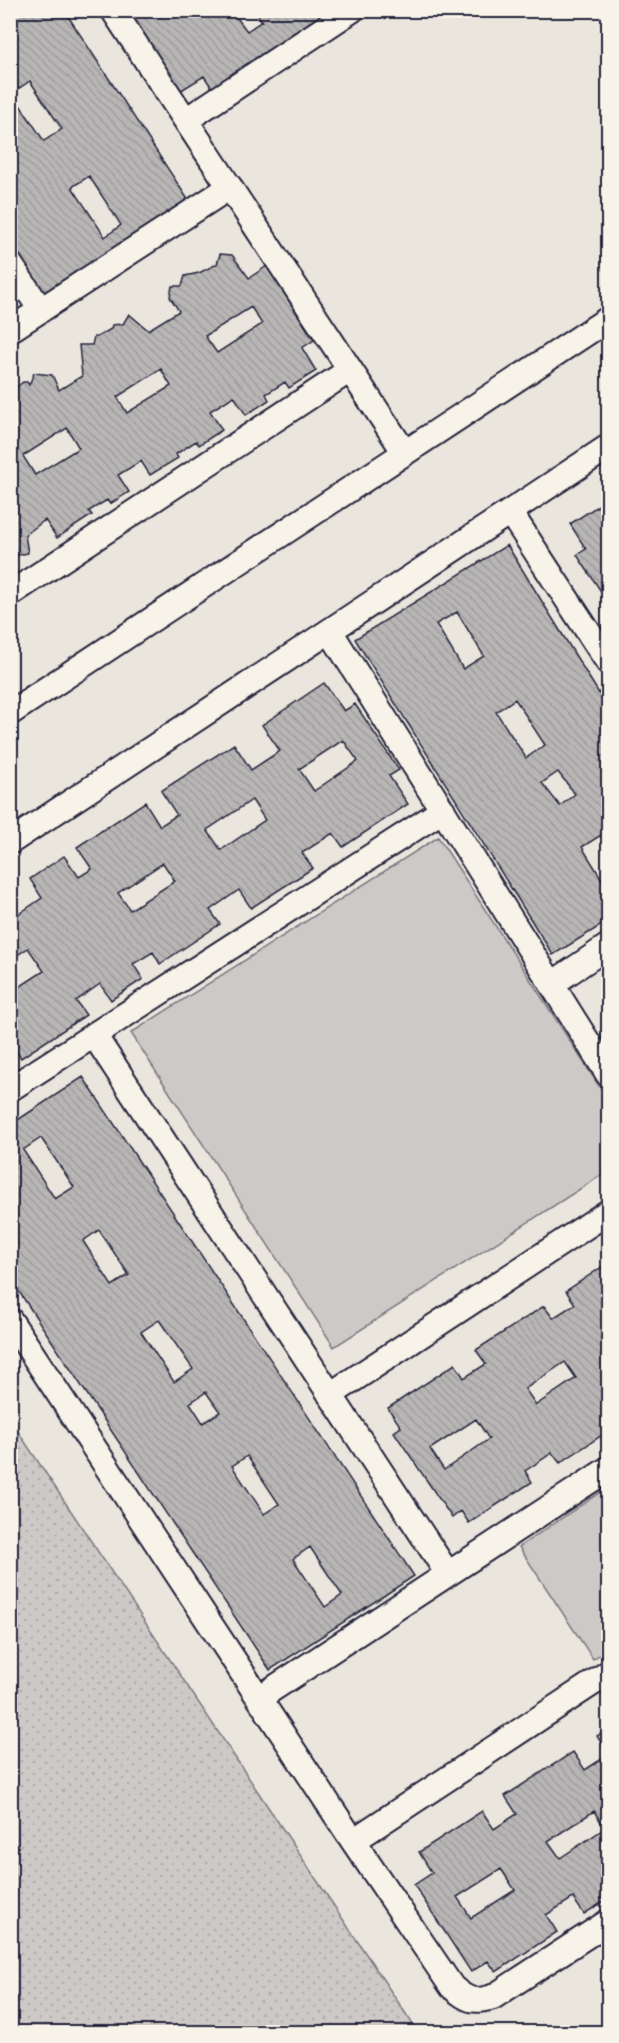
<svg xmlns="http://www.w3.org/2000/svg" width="619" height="2043" font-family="'Gochi Hand',sans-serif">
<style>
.grass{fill:url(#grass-dots);stroke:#787680;stroke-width:1.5}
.green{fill:#cdc9c6;stroke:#787680;stroke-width:1.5}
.building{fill:url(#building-back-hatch);stroke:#22223b;stroke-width:1.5;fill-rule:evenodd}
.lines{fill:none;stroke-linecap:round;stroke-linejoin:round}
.minor-casing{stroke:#22223b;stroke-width:28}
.minor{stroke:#f7f3e8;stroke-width:24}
</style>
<defs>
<pattern id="grass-dots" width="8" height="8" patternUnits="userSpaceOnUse" patternTransform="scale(1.5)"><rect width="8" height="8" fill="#cdc9c6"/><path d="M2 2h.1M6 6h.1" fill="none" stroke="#b0acab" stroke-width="1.8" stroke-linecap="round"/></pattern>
<pattern id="building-back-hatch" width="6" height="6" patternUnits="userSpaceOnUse" patternTransform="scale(1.5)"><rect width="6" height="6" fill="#b8b6b5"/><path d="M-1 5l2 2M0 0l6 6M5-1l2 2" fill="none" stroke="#9e9c9d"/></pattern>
</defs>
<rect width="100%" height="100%" fill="#eae6de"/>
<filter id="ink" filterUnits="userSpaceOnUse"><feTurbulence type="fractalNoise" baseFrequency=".0167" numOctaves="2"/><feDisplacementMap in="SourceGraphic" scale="12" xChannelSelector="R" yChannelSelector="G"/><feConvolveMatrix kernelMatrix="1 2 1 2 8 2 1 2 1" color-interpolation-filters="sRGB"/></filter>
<g filter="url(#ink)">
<!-- grass -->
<path class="grass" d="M10 1421H11L418 2032H11Z"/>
<!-- green -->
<path class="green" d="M438 837 608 1100V1171L334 1347 131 1033Z
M608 1487V1649L593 1659 519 1547Z"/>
<!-- building -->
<path class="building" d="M10 10H64L189 201 45 295 10 241ZM30 81 62 129 44 141 12 93ZM89 176 121 225 105 237 72 187Z
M127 10H239L234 14 247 31 262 21 254 10H321L324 15 212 88 204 76 180 91Z
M220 254 232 255 249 278 267 266 314 340 302 348 316 371 289 388 285 382 266 394 269 400 246 415 234 396 210 411 222 430 199 445 196 441 176 454 178 458 150 475 141 461 118 475 129 492 110 504 107 500 89 511 92 515 57 538 45 520 25 535 28 553 14 556 10 564V392L23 382H27L29 385 34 373 52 375 59 390 82 376 79 345H92L94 337H97L111 329 112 325 123 324 129 314 148 330 179 311 170 297 172 286H182L185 276 199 273 217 264ZM251 307 262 324 217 353 205 336ZM161 369 171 386 127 413 117 397ZM67 428 79 448 35 475 23 456Z
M608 499V602L577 555 586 549 570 524Z
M507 545 608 708V846L601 835 582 847 608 889V921L553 955 355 639ZM457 612 484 656 463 669 436 624ZM515 699 545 745 526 758 496 712ZM558 772 575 794 560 806 542 783Z
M324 683 344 711 355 704 399 770 389 776 408 804 343 847 333 833 302 853 313 868 251 908 239 890 210 910 220 924 160 964 153 952 133 964 143 979 111 1000 100 984 76 1001 86 1015 21 1058 13 1047 10 1049V993L44 971 28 948 10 960V906L17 915 42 898 30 879 64 856 79 877 92 869 77 847 145 802 160 826 177 815 161 791 234 744 251 770 280 751 262 725ZM343 740 358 761 314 791 299 769ZM252 800 265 820 221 850 207 830ZM163 863 175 881 130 910 118 893Z
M83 1077 414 1576 270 1670 10 1278V1125ZM41 1138 74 1187 55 1199 23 1150ZM99 1230 129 1275 112 1286 83 1241ZM159 1320 193 1369 174 1382 141 1332ZM206 1392 220 1412 203 1423 190 1403ZM247 1456 279 1504 264 1514 232 1466ZM310 1547 342 1595 325 1607 293 1559Z
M608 1263V1431L560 1463 552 1453 525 1471 532 1482 469 1523 461 1511 452 1518 394 1432 401 1427 388 1408 455 1364 464 1378 486 1364 476 1350 544 1306 553 1318 575 1304 566 1291ZM565 1362 576 1378 536 1405 525 1389ZM476 1419 489 1439 444 1470 430 1449Z
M608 1729V1754L597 1736Z
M573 1752 585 1770 608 1755V1899L584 1914 573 1898 546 1915 557 1932 496 1972 488 1961 471 1972 414 1885 432 1873 419 1852 482 1811 494 1829 517 1814 505 1796ZM594 1811 605 1828 560 1858 548 1841ZM501 1869 515 1890 471 1918 457 1897Z"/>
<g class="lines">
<!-- minor casing -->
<g class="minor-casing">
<path id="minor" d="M113 10 405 453
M186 120 352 10
M10 264 41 310
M10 330 230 187
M510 512 608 662
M10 594 350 370
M330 631 608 1074
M10 713 608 319
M10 842 608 447
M552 984 608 946
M94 1035 448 1574
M10 1089 443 810
M10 1320 353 1841 452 1987C467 2000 473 2003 493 1997L608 1922
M330 1395 608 1212
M259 1698 608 1469
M353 1841 608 1673"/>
</g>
<!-- minor -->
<use href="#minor" class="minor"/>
</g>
</g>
<!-- margin -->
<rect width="619" height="2043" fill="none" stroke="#f7f3e8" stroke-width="36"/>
<rect x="18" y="18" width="583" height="2007" fill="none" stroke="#22223b" stroke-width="2" filter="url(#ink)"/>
</svg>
